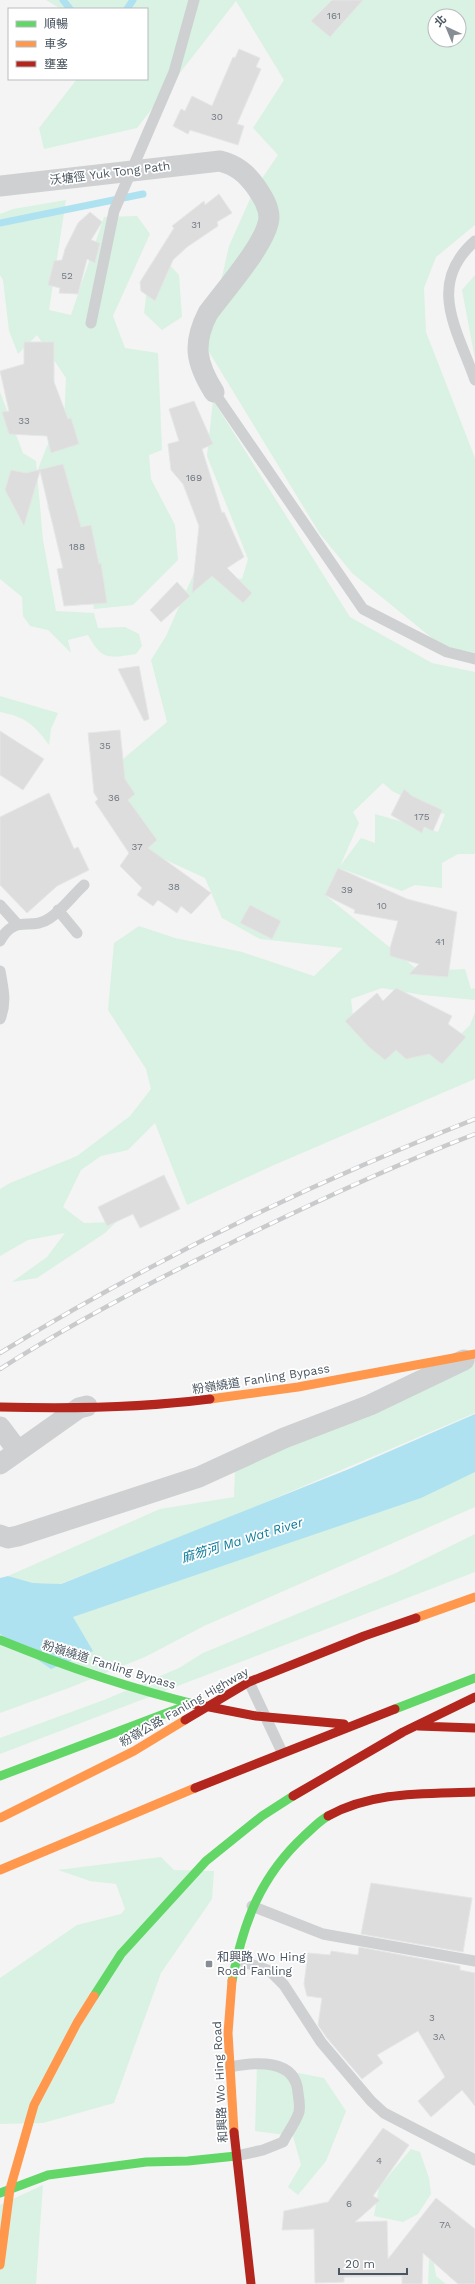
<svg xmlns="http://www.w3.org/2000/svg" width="475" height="2284" font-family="'Work Sans','Noto Sans TC',sans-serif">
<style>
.green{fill:#d9f2e3;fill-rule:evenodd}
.water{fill:#aee2f0}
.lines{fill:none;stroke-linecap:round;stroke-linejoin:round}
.stream{stroke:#aee2f0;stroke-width:7}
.building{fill:#ddddde;stroke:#e5e6e7}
.lane{stroke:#ced0d2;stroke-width:11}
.street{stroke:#ced0d2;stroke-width:21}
.fast{stroke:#63d668;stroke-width:9}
.slow{stroke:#ff974d;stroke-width:9}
.jam{stroke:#b3261e;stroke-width:9}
.rail-casing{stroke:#c9cacc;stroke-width:4.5}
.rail{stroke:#fff;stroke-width:3;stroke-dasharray:9;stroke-linecap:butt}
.poi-dot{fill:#868d94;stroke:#fff;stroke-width:1.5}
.labels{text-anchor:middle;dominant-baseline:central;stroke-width:3.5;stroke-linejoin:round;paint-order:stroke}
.number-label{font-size:10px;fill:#707881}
.street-label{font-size:12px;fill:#4a5661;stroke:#fff}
.poi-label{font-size:12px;fill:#4a5661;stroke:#fff;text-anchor:start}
.water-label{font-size:13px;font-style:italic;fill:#0c7c9b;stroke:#fff}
</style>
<rect width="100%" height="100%" fill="#f4f4f4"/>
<!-- green -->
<path class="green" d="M46 0H475V225L436 257 424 288 426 332 475 458V653L443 647 352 573 320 534 206 347 229 246 254 190 278 155 253 128 284 80 236 1 137 128 44 149 39 128 77 79H147V9H61ZM435 16H459V40H435Z
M66 200 49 310 71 315 104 217 137 216 150 234 113 316 125 348 158 353 162 450 149 455 151 479 175 525 178 560 133 605 94 609 85 532 53 524 47 506 70 498 38 469 47 446 64 424 66 378 37 335 18 354 9 331 3 280 0 275V214L13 209Z
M164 259 179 275 182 317 162 330 144 313 148 281Z
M475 275V359L462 290Z
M0 392 23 453 36 461 43 540 56 611 94 613 98 628 125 627 139 634 142 646 136 654C109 658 102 661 88 635L68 640 71 653 48 630 30 626 23 616 22 597 0 579Z
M213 400 350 617 432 663 475 672V854H458L442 863V888L415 885 402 891 339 868 325 895 419 971 465 969 471 989 475 988V1000L422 995 382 988 351 999 355 1032 455 1040 470 1025 475 1012V1079L274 1165 187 1205 155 1123 128 1150 101 1156 81 1170 63 1207 84 1223 116 1222 105 1233 37 1278 12 1282 47 1257 65 1233 28 1240 0 1256V1189L10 1183 77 1156 130 1116 151 1089 146 1069 108 1010 114 943 139 926 175 938 242 952 314 976 343 948 260 939 222 918 205 878 133 845 110 770 167 722 151 660 166 636 195 571 242 579 248 559 207 456ZM383 783 392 791 437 813 445 814 438 832 375 814V843L361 838 340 866 359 823 353 812Z
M0 696 58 713 51 729 49 745C34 724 25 717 0 712Z
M475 1353V1413L243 1512 60 1584 33 1583 8 1576 160 1509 234 1497 235 1472 253 1452Z
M475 1471V1507L204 1626 147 1656 74 1686 0 1713V1635L72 1617 417 1499Z
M475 1534V1572L0 1754V1738L104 1700 179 1668 203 1653 396 1573Z
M161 1857 174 1870 214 1871 212 1899 161 1973 114 2103 43 2123 0 2124V1978L77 1925 121 1914 125 1909 116 1884 90 1881 58 1870Z
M257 2065 324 2078 346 2111 326 2161 298 2195 288 2187 301 2165 293 2136 255 2131Z
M411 2149 420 2152 429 2178 431 2194 418 2214 403 2222 374 2216 379 2187Z
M43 2185 36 2284H0V2205Z
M430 2240 436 2276 446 2284H428Z"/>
<!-- water -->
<path class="water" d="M475 1414V1472L421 1498 73 1617 93 1651 51 1669 0 1634V1578L8 1576 33 1583 61 1584 349 1469Z"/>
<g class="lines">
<!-- stream -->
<path class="stream" d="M63 0 70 9
M127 9 133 0
M0 223 143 194"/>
</g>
<!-- building -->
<path class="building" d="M332 0H363L330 37 311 21Z
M239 49 260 58 256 67 261 69 237 124 244 126 238 145 190 130 188 134 173 126 181 109 185 111 192 96 212 106 233 57 235 58Z
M219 194 232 213 217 222 218 226 187 247 173 260 155 301 141 291 140 282 174 228 172 226 204 201 205 205Z
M90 212 102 222 91 240 100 243 95 263 87 259 78 294 59 293 60 288 48 285 54 261 62 260 65 249 78 223Z
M24 342H54V382L68 419 71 418 79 444 51 453 47 436 9 434 2 412 9 411 0 371 24 364Z
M194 401 213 444 202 449 222 513 224 512 244 557 227 568 252 593 243 603 212 576 192 593 199 526 183 484 171 470 168 444 179 441 169 409Z
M63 464 81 527 91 525 99 564 101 563 107 603 64 606 57 569 63 568 40 471 24 526 5 490 11 470 26 473Z
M177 582 190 596 161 622 150 610Z
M139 666 149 719 144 721 118 669Z
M120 730 125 779 135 794 128 800 157 840 148 848 211 893 191 914 181 906 177 913 158 900 153 906 137 895 142 888 120 866 129 853 95 802 98 799 94 793 88 733Z
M0 731 44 759 23 790 0 775Z
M404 789 412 796 442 810 433 831 424 827 422 833 391 815Z
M49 793 74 849 78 847 89 870 57 886 27 913 0 885V817Z
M338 868 407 899 457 912 448 977 409 974 419 964 390 956V948L398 921 354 913 355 910 325 895Z
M250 905 281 921 272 939 240 923Z
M396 988 452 1016 448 1024 466 1037 442 1064 429 1054 406 1059 396 1050 385 1060 369 1047 345 1021 377 993 383 1001Z
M164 1175 180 1209 140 1228 133 1214 107 1226 98 1207Z
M371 1883 472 1898 463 1952 361 1934Z
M359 1947 460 1966V1970L475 1973V2106L462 2090 431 2117 418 2101 445 2077 418 2031 377 2055 383 2063 362 2079 327 2038 318 2025 322 1998 307 1996 304 1984 308 1953 330 1955 331 1951 358 1955Z
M383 2128 409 2145 373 2196 380 2200 355 2222 387 2221 388 2259 436 2198 475 2229V2284H458L423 2253 422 2284H402V2276L344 2277V2282L315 2283 314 2229 282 2230 284 2211 328 2202Z"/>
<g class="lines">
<!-- lane -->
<path class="lane" d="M475 241C426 284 457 329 475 380
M91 323 114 211 174 72 194 0
M214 392 363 609 447 652 475 659
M0 905 18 925
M58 910 77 933
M0 941C15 913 31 932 50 918 63 909 73 895 84 885
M0 971C3 988 7 1003 0 1019
M249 1682 282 1752
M252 1906 323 1934 475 1961
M236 1959 270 1971 284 1985 321 2042 371 2101 384 2113 475 2160
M230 2067C255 2062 296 2058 298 2093 299 2099 300 2107 299 2112 296 2122 288 2132 283 2142L263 2150 236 2156"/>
<!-- street -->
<path class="street" d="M0 186 220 161C236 165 246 173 256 187 262 196 269 206 269 218 267 243 224 291 208 313 192 344 196 363 214 392
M0 1427 18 1451
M0 1464 79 1408 87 1406
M0 1535 8 1538 18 1536 199 1477 284 1438 370 1405 464 1360"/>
<!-- fast -->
<path class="fast" d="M0 1640C64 1666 128 1688 194 1704
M395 1709 475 1678
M0 1776 196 1702
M232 1981C243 1923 260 1877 304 1836 312 1829 319 1821 328 1816
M94 1996 121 1954 206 1861 262 1816 293 1796
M0 2193 48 2175 146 2162 188 2161 236 2156"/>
<!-- slow -->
<path class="slow" d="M210 1399 298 1387 475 1354
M416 1618 475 1597
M0 1818 134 1751 185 1720
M0 1870 195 1788
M232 1981 228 2033 234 2132
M0 2265 10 2189 34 2105 77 2023 94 1996"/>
<!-- jam -->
<path class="jam" d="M0 1407C70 1409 140 1408 210 1399
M194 1704 256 1716 344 1724
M185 1720 249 1682 364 1636 416 1618
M418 1726 475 1728
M195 1788 395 1709
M293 1796 403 1732 475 1697
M328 1816C373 1791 424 1794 475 1792
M234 2132 251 2284"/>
<!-- rail casing -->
<g class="rail-casing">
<path id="rail" d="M0 1353C151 1261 310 1183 475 1119
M0 1369C72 1323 147 1284 223 1247 306 1206 389 1167 475 1134"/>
</g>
<!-- rail -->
<use href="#rail" class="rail"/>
</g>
<!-- markers -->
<rect class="poi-dot" x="205" y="1960" width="8" height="8" rx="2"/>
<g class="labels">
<!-- number labels -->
<g class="number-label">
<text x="334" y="15">161</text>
<text x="217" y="116">30</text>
<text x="196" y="224">31</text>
<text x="67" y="275">52</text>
<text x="24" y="420">33</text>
<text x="194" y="477">169</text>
<text x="77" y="546">188</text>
<text x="105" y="745">35</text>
<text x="114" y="797">36</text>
<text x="422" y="816">175</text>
<text x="137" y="846">37</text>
<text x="174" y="886">38</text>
<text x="347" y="889">39</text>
<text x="382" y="905">10</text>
<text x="440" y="941">41</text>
<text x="432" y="2017">3</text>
<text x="439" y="2036">3A</text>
<text x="379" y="2160">4</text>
<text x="349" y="2203">6</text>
<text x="445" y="2224">7A</text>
</g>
<!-- street labels -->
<g class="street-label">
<text transform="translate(110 173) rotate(-7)">沃塘徑 Yuk Tong Path</text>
<text transform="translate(261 1379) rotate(-9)">粉嶺繞道 Fanling Bypass</text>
<text transform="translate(109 1665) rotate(17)">粉嶺繞道 Fanling Bypass</text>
<text transform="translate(184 1707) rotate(-30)">粉嶺公路 Fanling Highway</text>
<text transform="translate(220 2082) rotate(-93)">和興路 Wo Hing Road</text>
</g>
<!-- poi labels -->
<g class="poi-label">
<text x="217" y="1957">和興路 Wo Hing<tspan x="217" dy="14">Road Fanling</tspan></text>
</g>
<!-- water labels -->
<g class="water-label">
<text transform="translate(242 1540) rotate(-17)">麻笏河 Ma Wat River</text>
</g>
</g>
<!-- legend -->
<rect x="8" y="8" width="140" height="72" fill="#ffffff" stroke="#b7bbc0"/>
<rect x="16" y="21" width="20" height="6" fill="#63d668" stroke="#b7bbc0"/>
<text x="44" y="28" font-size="12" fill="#4a5661">順暢</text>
<rect x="16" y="41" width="20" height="6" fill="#ff974d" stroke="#b7bbc0"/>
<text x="44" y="48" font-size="12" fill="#4a5661">車多</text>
<rect x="16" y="61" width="20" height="6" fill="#b3261e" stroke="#b7bbc0"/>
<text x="44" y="68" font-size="12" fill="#4a5661">壅塞</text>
<!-- north arrow -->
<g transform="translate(447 28) rotate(316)"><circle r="19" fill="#ffffff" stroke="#b7bbc0"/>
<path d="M0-3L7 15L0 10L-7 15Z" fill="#868d94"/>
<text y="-6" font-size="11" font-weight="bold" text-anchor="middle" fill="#4a5661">北</text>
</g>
<!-- scale -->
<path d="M339 2268v6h68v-6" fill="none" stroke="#4a5661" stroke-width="2"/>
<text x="345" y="2268" font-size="12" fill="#4a5661" stroke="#ffffff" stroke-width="3" paint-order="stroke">20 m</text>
</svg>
